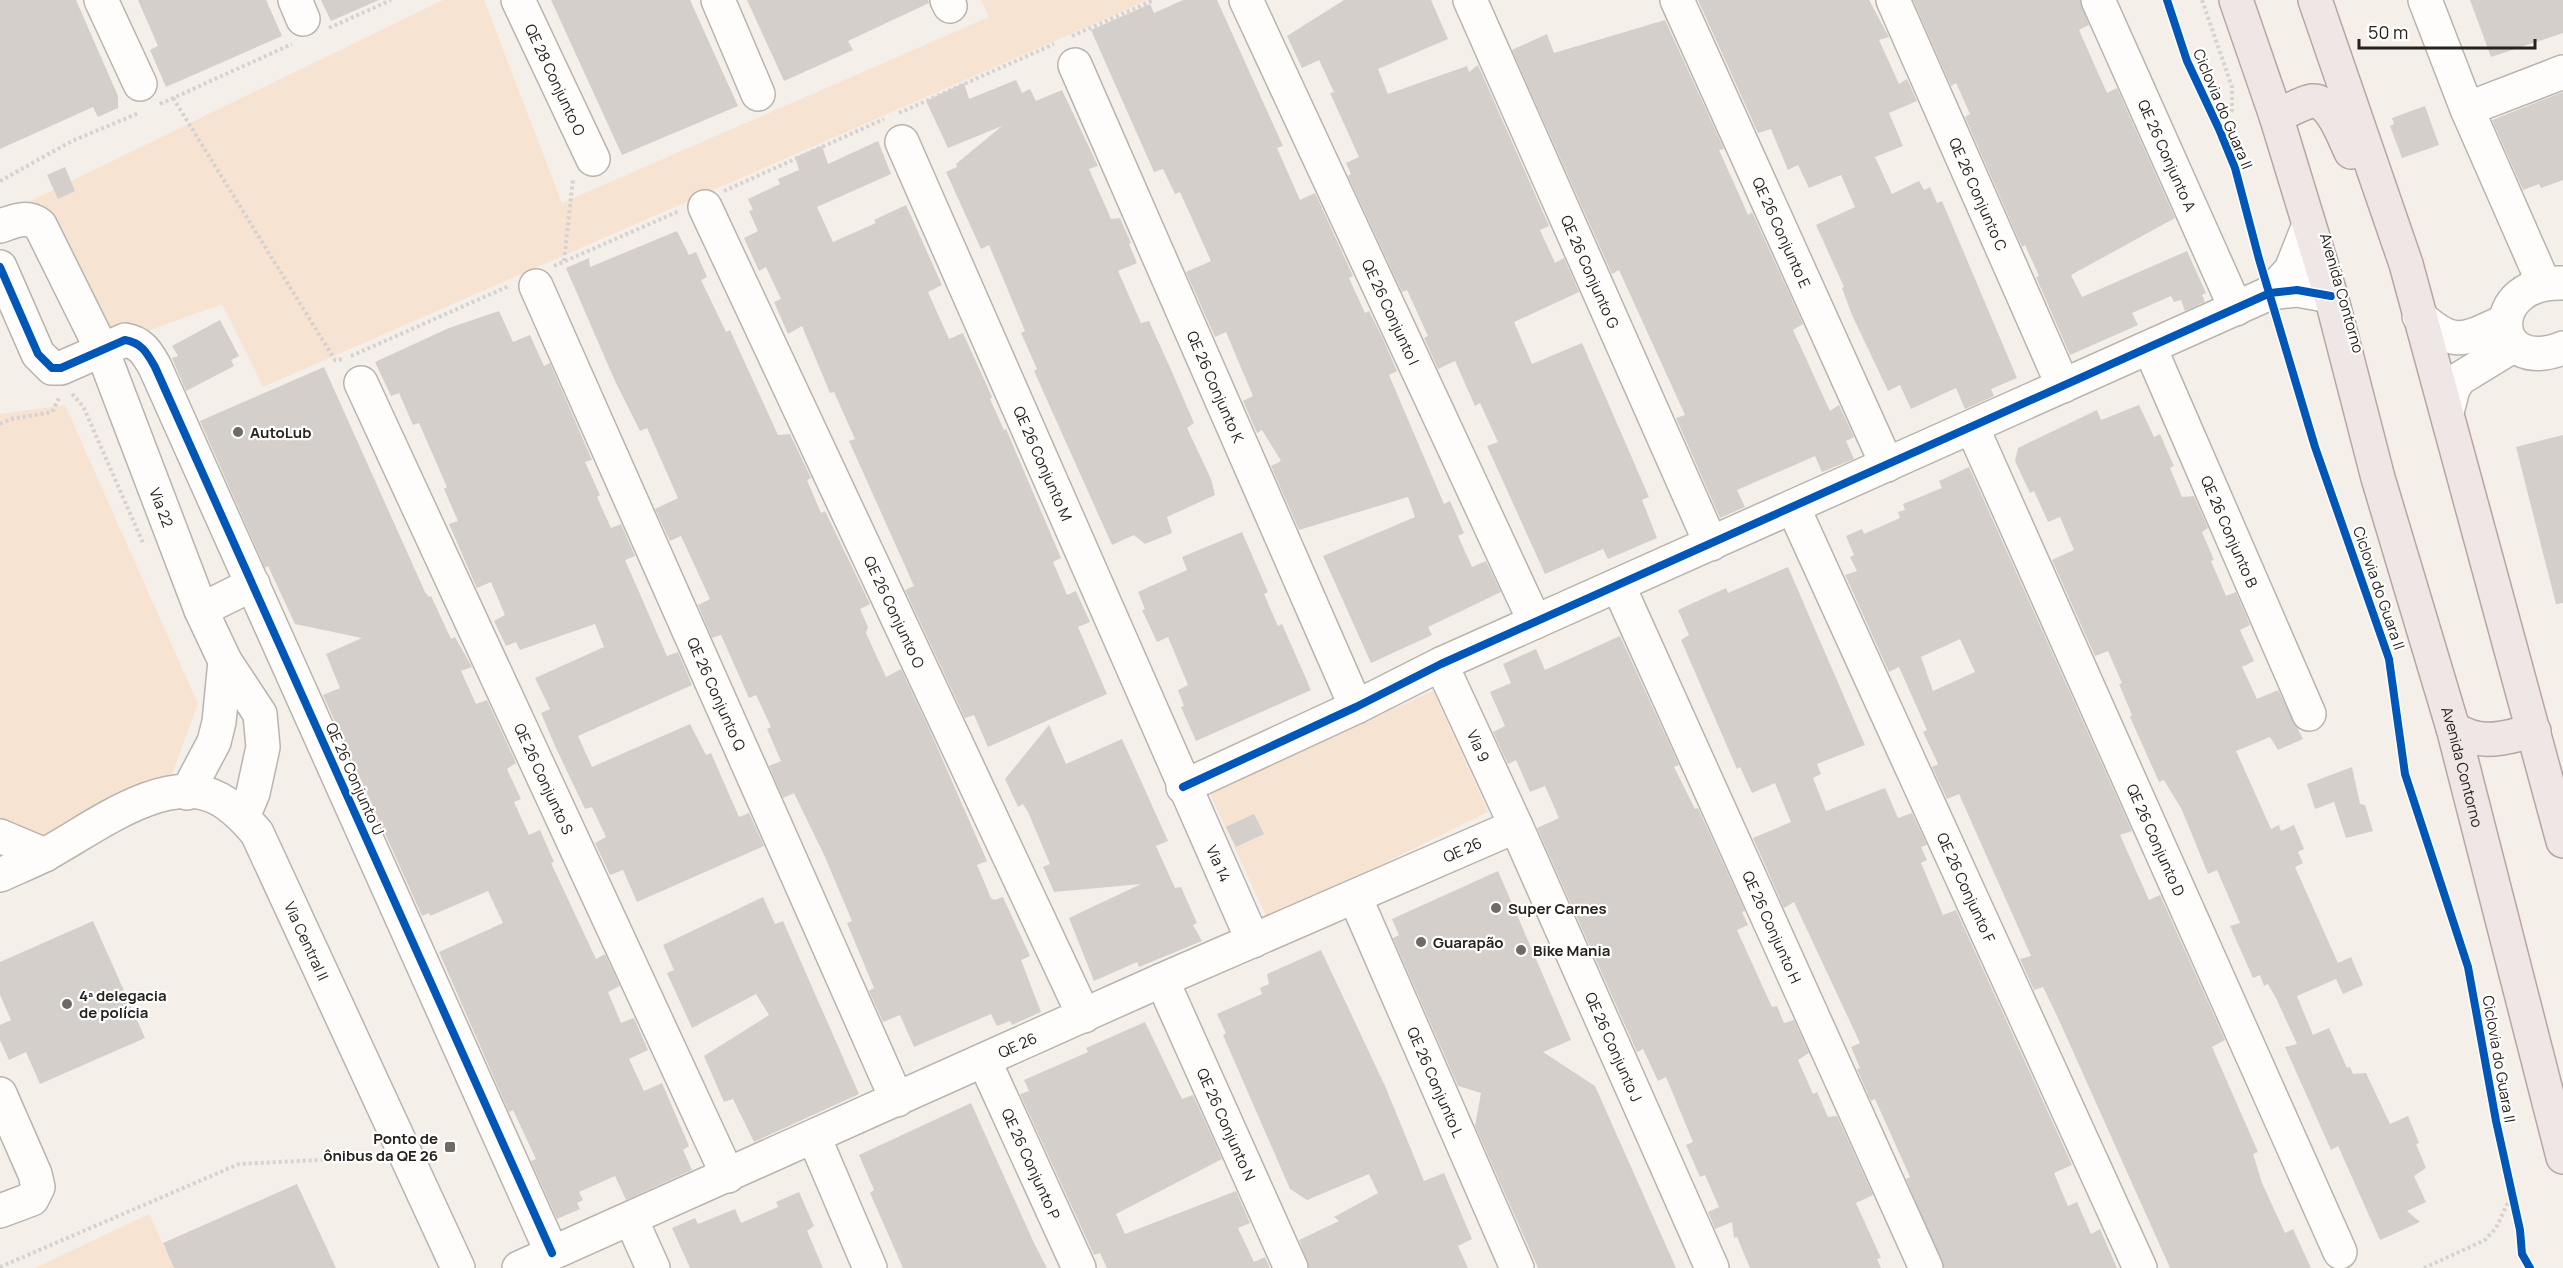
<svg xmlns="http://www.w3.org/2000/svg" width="2563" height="1268" font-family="Manrope,sans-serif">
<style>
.green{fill:#f7e3d1}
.building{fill:#d4cfca;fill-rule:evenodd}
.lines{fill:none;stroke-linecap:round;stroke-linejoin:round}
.minor-casing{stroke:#b9b4af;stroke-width:36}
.major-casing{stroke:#b7a6a3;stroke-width:36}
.path{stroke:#d5d2d0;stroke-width:4;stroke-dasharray:3 3;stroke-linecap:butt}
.minor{stroke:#fefdfc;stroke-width:33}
.major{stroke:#efe6e6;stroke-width:33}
.cycleway-casing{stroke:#fff;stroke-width:11}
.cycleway{stroke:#0057b8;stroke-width:8}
.poi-dot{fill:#6e6a64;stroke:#fff;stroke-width:2}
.labels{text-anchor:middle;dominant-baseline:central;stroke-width:4.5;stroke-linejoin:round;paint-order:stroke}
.street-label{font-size:15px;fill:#26221d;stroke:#fff}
.poi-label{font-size:15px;font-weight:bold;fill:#26221d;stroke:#fff;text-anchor:start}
</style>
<rect width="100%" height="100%" fill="#f5efe9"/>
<!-- green -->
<path class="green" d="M443 0H484L562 203 989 17 981 0H1148L263 387 222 304 106 346 28 202Z
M65 405 198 704 169 782 32 843 0 836V414Z
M1433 691 1488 812 1268 920 1209 792Z
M149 1214 174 1268H35Z"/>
<!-- building -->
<path class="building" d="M0 0H76L118 96V108L98 117 93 107 0 149Z
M138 0H266L282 36 166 87 150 50 158 46Z
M321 0H379L331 21Z
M551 0H690L738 106 622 155Z
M747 0H928L929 3 848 41 853 50 784 81Z
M1183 0H1217L1283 146 1277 148 1300 200 1315 193 1353 276 1349 278 1365 313 1369 311 1383 339 1397 371 1389 375 1444 504 1450 501 1464 533 1458 536 1472 567 1486 561 1501 592 1428 627 1432 635 1371 663 1323 556 1415 517 1408 497 1299 530 1271 466 1281 461 1262 430 1257 433 1243 401 1253 396 1239 363 1226 332 1215 337 1186 272 1211 261 1180 192 1175 194 1163 169 1154 172 1091 30 1150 4 1154 13Z
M1344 0H1431L1448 39 1378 69 1388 94 1467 66 1469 72 1478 65 1549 226 1540 230 1555 263 1564 258 1579 292 1514 322 1532 364 1582 343 1649 497 1642 500 1657 538 1608 559 1603 549 1545 574 1487 446 1498 442 1480 403 1475 406 1455 361 1438 369 1424 338 1428 336 1407 290 1402 292 1348 176 1351 174 1346 163 1359 157 1330 93 1334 92 1319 60 1302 68 1287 36Z
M1698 0H1869L1889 37 1879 40 1899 84 1907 79 1917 101 1889 113 1903 146 1875 157 1892 194 1919 181 1924 190 1930 187 1937 203 1942 201 2017 378 1991 389 1994 396 1965 409 1956 388 1911 409 1900 385 1888 391 1852 315 1842 288 1844 287 1816 225 1855 207 1841 175 1809 188 1798 165 1788 170 1771 129 1758 133Z
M1913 0H2080L2089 25 2079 30 2107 93 2117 88 2175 218 2071 275 2082 297 2187 251 2206 293 2202 295 2205 302 2185 311 2181 300 2174 302 2171 296 2132 313 2138 325 2070 355 2036 277 2039 276 2025 245 2022 247 1965 117 1970 114 1956 83 1951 86Z
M2470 0H2563V33L2491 57Z
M1665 20 1724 149 1719 150 1738 192 1748 215 1752 212 1803 324 1793 330 1830 411 1839 405 1854 437 1846 441 1854 459 1822 472 1815 456 1737 490 1745 507 1720 518 1676 418 1685 415 1619 270 1612 274 1512 50 1547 34 1554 53Z
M1016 80 1022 93 1030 89 1036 101 1062 90 1098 166 1089 169 1111 219 1120 218 1131 243 1129 244 1137 263 1118 271 1141 323 1149 321 1172 372 1194 423 1187 428 1211 479 1215 495 1167 517 1172 533 1145 544 1134 535 1112 545 1034 371 1037 369 1021 333 1025 331 989 245 981 249 946 172 957 167 956 164 1002 126 948 148 926 101 964 83 969 99Z
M2563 92V180L2541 188 2539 184 2523 190 2492 120Z
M2425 106 2439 145 2402 158 2390 126 2394 124 2392 118Z
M878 141 891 174 817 207 833 242 876 223 874 220 906 205 942 285 928 292 949 339 963 333 992 397 990 399 1004 430 1006 429 1061 558 1053 562 1067 595 1076 591 1090 622 1078 627 1107 694 988 747 974 715 965 718 905 590 914 586 849 441 855 439 834 392 830 393 802 326 788 334 774 302 781 299 766 267 759 271 744 238 758 231 749 211 753 210 748 199 780 184 778 179 799 170 795 157 822 146 828 164Z
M65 167 75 191 58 199 47 175Z
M677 231 689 255 696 252 707 277 701 280 726 332 730 330 778 435 790 434 811 478 807 480 821 513 825 511 870 604 860 609 868 627 866 633 886 677 901 669 930 731 987 861 977 865 991 898 994 900 1003 897 1030 956 1021 960 1041 1012 1012 1025 1010 1021 997 1026 991 1014 914 1047 900 1015 883 1022 869 991 874 988 847 923 852 921 825 857 794 793 783 798 769 766 781 761 767 729 771 727 756 695 749 698 721 635 712 638 698 605 710 599 681 536 670 541 655 509 678 498 647 428 640 431 615 381 566 268 589 258 590 267Z
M499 311 513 342 530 335 544 366 550 363 592 460 585 462 600 495 597 497 611 528 621 524 635 556 625 560 636 585 667 656 678 652 692 685 578 736 592 767 690 724 706 755 711 753 739 817 749 813 764 846 637 902 623 870 610 875 595 843 606 837 592 807 585 809 555 746 541 713 550 709 535 678 604 647 595 624 520 650 516 642 506 646 494 621 505 615 491 582 477 588 475 584 449 524 458 521 444 489 447 487 419 423 413 425 399 393 391 396 375 362 449 328Z
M220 320 239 356 231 360 234 366 186 391 172 358 178 356 172 346Z
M324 367 425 592 429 597 431 596 451 639 455 637 472 667 461 671 476 704 487 700 516 763 507 769 521 799 514 802 529 835 540 830 554 862 551 863 596 959 605 954 620 986 608 992 621 1023 634 1018 648 1050 629 1059 644 1091 662 1083 689 1146 683 1150 692 1170 626 1200 615 1176 579 1192 583 1200 577 1203 580 1209 557 1219 531 1161 536 1159 513 1110 509 1112 439 952 503 923 488 891 430 916 429 913 422 916 323 695 340 688 326 654 362 638 295 624 268 566 265 568 200 421Z
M2139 405 2154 437 2160 434 2174 466 2170 468 2182 497 2194 496 2208 528 2202 532 2214 560 2211 561 2226 596 2236 592 2250 625 2240 630 2254 661 2242 667 2257 699 2278 690 2303 739 2278 750 2270 737 2236 751 2271 829 2279 825 2281 831 2294 825 2304 849 2298 852 2303 863 2295 867 2338 963 2351 957 2363 985 2343 994 2336 979 2297 996 2313 1035 2329 1028 2347 1068 2350 1067 2353 1074 2366 1073 2390 1124 2408 1116 2419 1143 2416 1144 2426 1168 2414 1176 2426 1202 2407 1211 2420 1222 2380 1240 2338 1146 2331 1150 2285 1047 2297 1044 2276 998 2268 984 2264 986 2260 975 2253 978 2230 926 2240 923 2217 870 2208 874 2182 810 2164 780 2159 782 2130 717 2132 715 2119 684 2122 683 2108 651 2095 656 2052 560 2074 550 2060 517 2048 522 2034 491 2030 493 2015 461 2018 448 2097 410 2101 420Z
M2563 435V603L2556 604 2516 447Z
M1969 467 2132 831 2120 835 2149 900 2160 895 2225 1040 2212 1047 2258 1152 2253 1154 2262 1183 2285 1233 2293 1229 2311 1268H2170L2058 1018 2043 987 2034 990 2020 959 2031 956 1959 794 1947 799 1932 767 1938 764 1923 732 1927 730 1899 667 1889 672 1845 575 1857 571 1850 557 1854 555 1846 536 1862 529 1864 534 1900 518 1898 512 1905 510 1903 504 1942 488 1939 481ZM1960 639 1975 672 1933 691 1921 657Z
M1242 532 1268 592 1264 594 1278 626 1282 624 1311 690 1196 741 1181 707 1184 706 1178 690 1188 685 1168 637 1157 642 1142 610 1145 609 1138 592 1187 570 1182 557Z
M1788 567 1865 745 1817 764 1821 774 1813 778 1826 811 1885 788 1898 818 1912 813 1927 845 1921 847 1927 860 1921 863 1943 915 1956 910 2072 1165 2054 1173 2068 1206 2077 1202 2091 1234 2100 1229 2117 1268H1944L1906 1179 1910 1177 1875 1099 1871 1101 1857 1069 1860 1068 1851 1047 1860 1043 1794 902 1784 908 1753 838 1791 822 1775 783 1752 793 1740 767 1737 769 1681 640 1689 635 1678 610 1726 588 1728 593Z
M1620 636 1679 765 1674 767 1695 809 1698 808 1745 911 1742 912 1748 925 1737 930 1766 994 1772 1007 1777 1006 1784 1023 1794 1020 1809 1053 1798 1060 1813 1094 1817 1092 1828 1117 1837 1116 1873 1195 1856 1203 1881 1258 1877 1259 1881 1268H1750L1737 1237 1734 1238 1732 1222 1715 1229 1708 1212 1719 1207 1705 1175 1700 1177 1686 1145 1693 1142 1666 1077 1658 1081 1643 1049 1637 1052 1537 828 1559 818 1545 786 1530 792 1516 760 1508 764 1493 732 1505 726 1490 692 1511 683 1503 664 1536 649 1545 670Z
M1049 725 1066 764 1122 739 1168 841 1156 846 1175 888 1181 887 1197 923 1193 925 1202 941 1139 967 1137 962 1094 981 1069 918 1141 884 1054 892 1043 867 1050 864 1028 812 1023 804 1018 807 1005 779Z
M2352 767 2360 804 2365 805 2373 831 2346 838 2334 802 2315 809 2307 784Z
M1254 814 1264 834 1236 847 1226 827Z
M1498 871 1571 1040 1543 1052 1595 1086 1676 1268H1538L1475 1126 1481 1093 1458 1086 1393 938 1399 935 1392 919Z
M763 897 775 924 783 921 859 1094 754 1142 733 1099 724 1102 704 1056 769 1015 756 994 692 1028 667 973 674 970 663 945Z
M93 921 145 1038 40 1084 26 1052 9 1060 0 1040V1025L11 1020 0 995V962Z
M1321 950 1385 1086 1424 1181 1444 1173 1472 1239 1458 1246 1468 1268H1309L1299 1240 1339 1221 1334 1217 1378 1193 1369 1174 1307 1200 1290 1189 1223 1035 1226 1033 1217 1014 1262 994 1260 988 1269 984 1267 974Z
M1145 1022 1182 1099 1193 1095 1222 1159 1116 1214 1125 1234 1236 1191 1250 1223 1238 1228 1254 1262 1265 1257 1270 1268H1107L1100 1253 1094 1255 1020 1094 1029 1091 1024 1080 1088 1052 1086 1048Z
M971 1103 1034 1243 1047 1268H903L870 1193 874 1190 859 1155Z
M297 1184 336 1268H174L163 1243Z
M799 1192 814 1226 807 1231 823 1268H690L672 1228 695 1218 698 1224 735 1209 741 1223 778 1207 776 1202Z"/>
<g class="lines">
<!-- minor casing -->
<g class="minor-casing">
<g id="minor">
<path d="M101 0 140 84"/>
<path d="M295 0 303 19"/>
<path id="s1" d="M518 0 593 159"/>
<path d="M718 0 758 94"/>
<path d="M947 0 950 6"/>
<path id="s2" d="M1246 0 1535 622"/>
<path id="s3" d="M1470 0 1711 544"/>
<path id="s4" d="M1677 0 1887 465"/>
<path id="s5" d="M1893 0 2063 386"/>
<path id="s6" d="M2098 0 2236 309"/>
<path d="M2425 0 2467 109 2543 282"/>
<path id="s7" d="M1075 65 1356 707"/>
<path d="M2467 109 2563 72"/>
<path id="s8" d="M902 142 1253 941"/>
<path id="s9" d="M705 207 1084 1016"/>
<path id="s10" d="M0 226C15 221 27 215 40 225L102 350 201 610 225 661 260 714 263 747 253 793 243 817"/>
<path d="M0 267 38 354 52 368H61L125 340C142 343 147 353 155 367L552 1253"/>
<path d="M2563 283C2484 280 2489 377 2563 348"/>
<path id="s11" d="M536 286 897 1100"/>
<path d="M2270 293 2291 270 2308 227"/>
<path d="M2419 316C2454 348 2464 340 2503 322"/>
<path id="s12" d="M2150 348 2309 714"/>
<path id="s13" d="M361 383 728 1176"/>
<path d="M2447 412 2453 389 2459 379 2513 346"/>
<path id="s14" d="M1972 427 2340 1252"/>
<path id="s15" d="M1793 507 2140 1268"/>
<path id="s16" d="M1618 585 1926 1268"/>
<path d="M201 610 253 584"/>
<path id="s17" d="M1441 664 1516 826 1712 1268"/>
<path d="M1183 787 1356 707 1441 664 2270 293 2297 290 2331 296"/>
<path d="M187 793 214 742 219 722 225 661"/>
<path d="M0 836 45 855"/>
<path id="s18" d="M0 875C15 868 31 862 46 854 91 830 166 770 219 799 234 807 246 820 257 833L458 1268"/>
<path id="s19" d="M1355 897 1517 1268"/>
<path id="s20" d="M1162 980 1291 1268"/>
<path id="s21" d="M984 1060 1079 1268"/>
<path d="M0 1094 35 1174 38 1187 32 1199 0 1211"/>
<path d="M814 1137 870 1268"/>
<path d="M631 1219 653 1268"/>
<path id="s22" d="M519 1268 1162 980 1516 826"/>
</g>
</g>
<!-- major casing -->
<g class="major-casing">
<g id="major">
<path id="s23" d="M2236 0 2276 116 2331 296 2378 478 2453 728 2563 1157"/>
<path d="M2315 0 2406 264 2563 841"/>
<path d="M2276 116C2287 112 2301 103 2312 101 2331 99 2344 138 2351 152"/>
<path d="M2453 728C2482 747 2502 738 2534 731"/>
</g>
</g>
<!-- path -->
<path class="path" d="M2202 0 2232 87V110L2219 129
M329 28 391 0
M1072 36 1154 0
M173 98 335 360 344 359
M160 104 292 44
M899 113 1054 44
M0 181 72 141 139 113
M724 191 884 119
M564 261 573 179
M554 266 679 211
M351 356 509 286
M72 394 83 406 143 543
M0 424 11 419 52 412 60 396
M0 1267 239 1164 377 1157
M2424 1268 2485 1240 2496 1228 2512 1194"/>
<!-- minor -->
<use href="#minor" class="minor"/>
<!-- major -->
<use href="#major" class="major"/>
<!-- cycleway casing -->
<g class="cycleway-casing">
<path id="cycleway" d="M2167 0 2187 61 2219 129 2235 168 2259 259 2315 447 2389 659 2405 774 2468 967 2496 1121 2520 1230 2522 1254 2530 1268
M0 267 38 354 52 368H61L125 340C142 343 147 353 155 367L552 1253
M1183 787 1356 707 1441 664 2270 293 2297 290 2331 296"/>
</g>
<!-- cycleway -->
<use href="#cycleway" class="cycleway"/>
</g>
<!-- markers -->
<g class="poi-dot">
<circle cx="238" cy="432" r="6"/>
<circle cx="1496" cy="908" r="6"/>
<circle cx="1421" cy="942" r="6"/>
<circle cx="1521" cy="950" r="6"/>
<circle cx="67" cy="1004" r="6"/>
<rect x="444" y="1141" width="12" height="12" rx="3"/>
</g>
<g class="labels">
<!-- street labels -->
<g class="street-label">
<text stroke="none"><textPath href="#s1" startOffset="88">QE 28 Conjunto O</textPath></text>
<text transform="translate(2223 109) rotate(67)">Ciclovia do Guara II</text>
<text stroke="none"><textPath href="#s6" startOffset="170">QE 26 Conjunto A</textPath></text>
<text stroke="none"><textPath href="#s5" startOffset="212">QE 26 Conjunto C</textPath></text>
<text stroke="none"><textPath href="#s4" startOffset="255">QE 26 Conjunto E</textPath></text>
<text stroke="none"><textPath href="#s3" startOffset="297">QE 26 Conjunto G</textPath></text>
<text transform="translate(2342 293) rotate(74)">Avenida Contorno</text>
<text stroke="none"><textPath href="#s2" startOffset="344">QE 26 Conjunto I</textPath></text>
<text stroke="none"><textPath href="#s7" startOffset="351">QE 26 Conjunto K</textPath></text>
<text stroke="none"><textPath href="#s8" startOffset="351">QE 26 Conjunto M</textPath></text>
<text stroke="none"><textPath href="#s10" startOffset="350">Via 22</textPath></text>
<text stroke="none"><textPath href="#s12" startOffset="200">QE 26 Conjunto B</textPath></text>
<text transform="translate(2379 588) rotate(71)">Ciclovia do Guara II</text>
<text stroke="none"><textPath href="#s9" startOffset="447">QE 26 Conjunto O</textPath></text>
<text stroke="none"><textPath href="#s11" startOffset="446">QE 26 Conjunto Q</textPath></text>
<text stroke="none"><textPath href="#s17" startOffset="90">Via 9</textPath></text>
<text stroke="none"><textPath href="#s23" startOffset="800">Avenida Contorno</textPath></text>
<text transform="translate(355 779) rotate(66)">QE 26 Conjunto U</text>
<text stroke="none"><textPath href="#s13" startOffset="436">QE 26 Conjunto S</textPath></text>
<text stroke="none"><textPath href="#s14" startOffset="452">QE 26 Conjunto D</textPath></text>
<text stroke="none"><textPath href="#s22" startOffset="1032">QE 26</textPath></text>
<text stroke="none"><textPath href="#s8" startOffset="788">Via 14</textPath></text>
<text stroke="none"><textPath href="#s15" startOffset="418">QE 26 Conjunto F</textPath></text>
<text stroke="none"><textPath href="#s16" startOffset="375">QE 26 Conjunto H</textPath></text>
<text stroke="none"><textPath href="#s18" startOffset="410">Via Central II</textPath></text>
<text stroke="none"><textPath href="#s22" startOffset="546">QE 26</textPath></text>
<text stroke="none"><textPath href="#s17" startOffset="420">QE 26 Conjunto J</textPath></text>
<text transform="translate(2499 1059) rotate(80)">Ciclovia do Guara II</text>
<text stroke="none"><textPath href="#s19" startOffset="202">QE 26 Conjunto L</textPath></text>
<text stroke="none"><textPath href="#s20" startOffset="158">QE 26 Conjunto N</textPath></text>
<text stroke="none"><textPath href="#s21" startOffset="114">QE 26 Conjunto P</textPath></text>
</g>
<!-- poi labels -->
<g class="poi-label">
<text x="250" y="432">AutoLub</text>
<text x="1508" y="908">Super Carnes</text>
<text x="1433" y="942">Guarapão</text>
<text x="1533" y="950">Bike Mania</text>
<text x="79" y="995">4ª delegacia<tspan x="79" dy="17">de polícia</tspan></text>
<text x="438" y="1138" text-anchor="end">Ponto de<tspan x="438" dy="17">ônibus da QE 26</tspan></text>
</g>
</g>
<!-- scale -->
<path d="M2359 39v9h176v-9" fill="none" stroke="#26221d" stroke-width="3"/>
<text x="2368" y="39" font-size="18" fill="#26221d" stroke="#ffffff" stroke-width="4.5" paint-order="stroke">50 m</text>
</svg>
